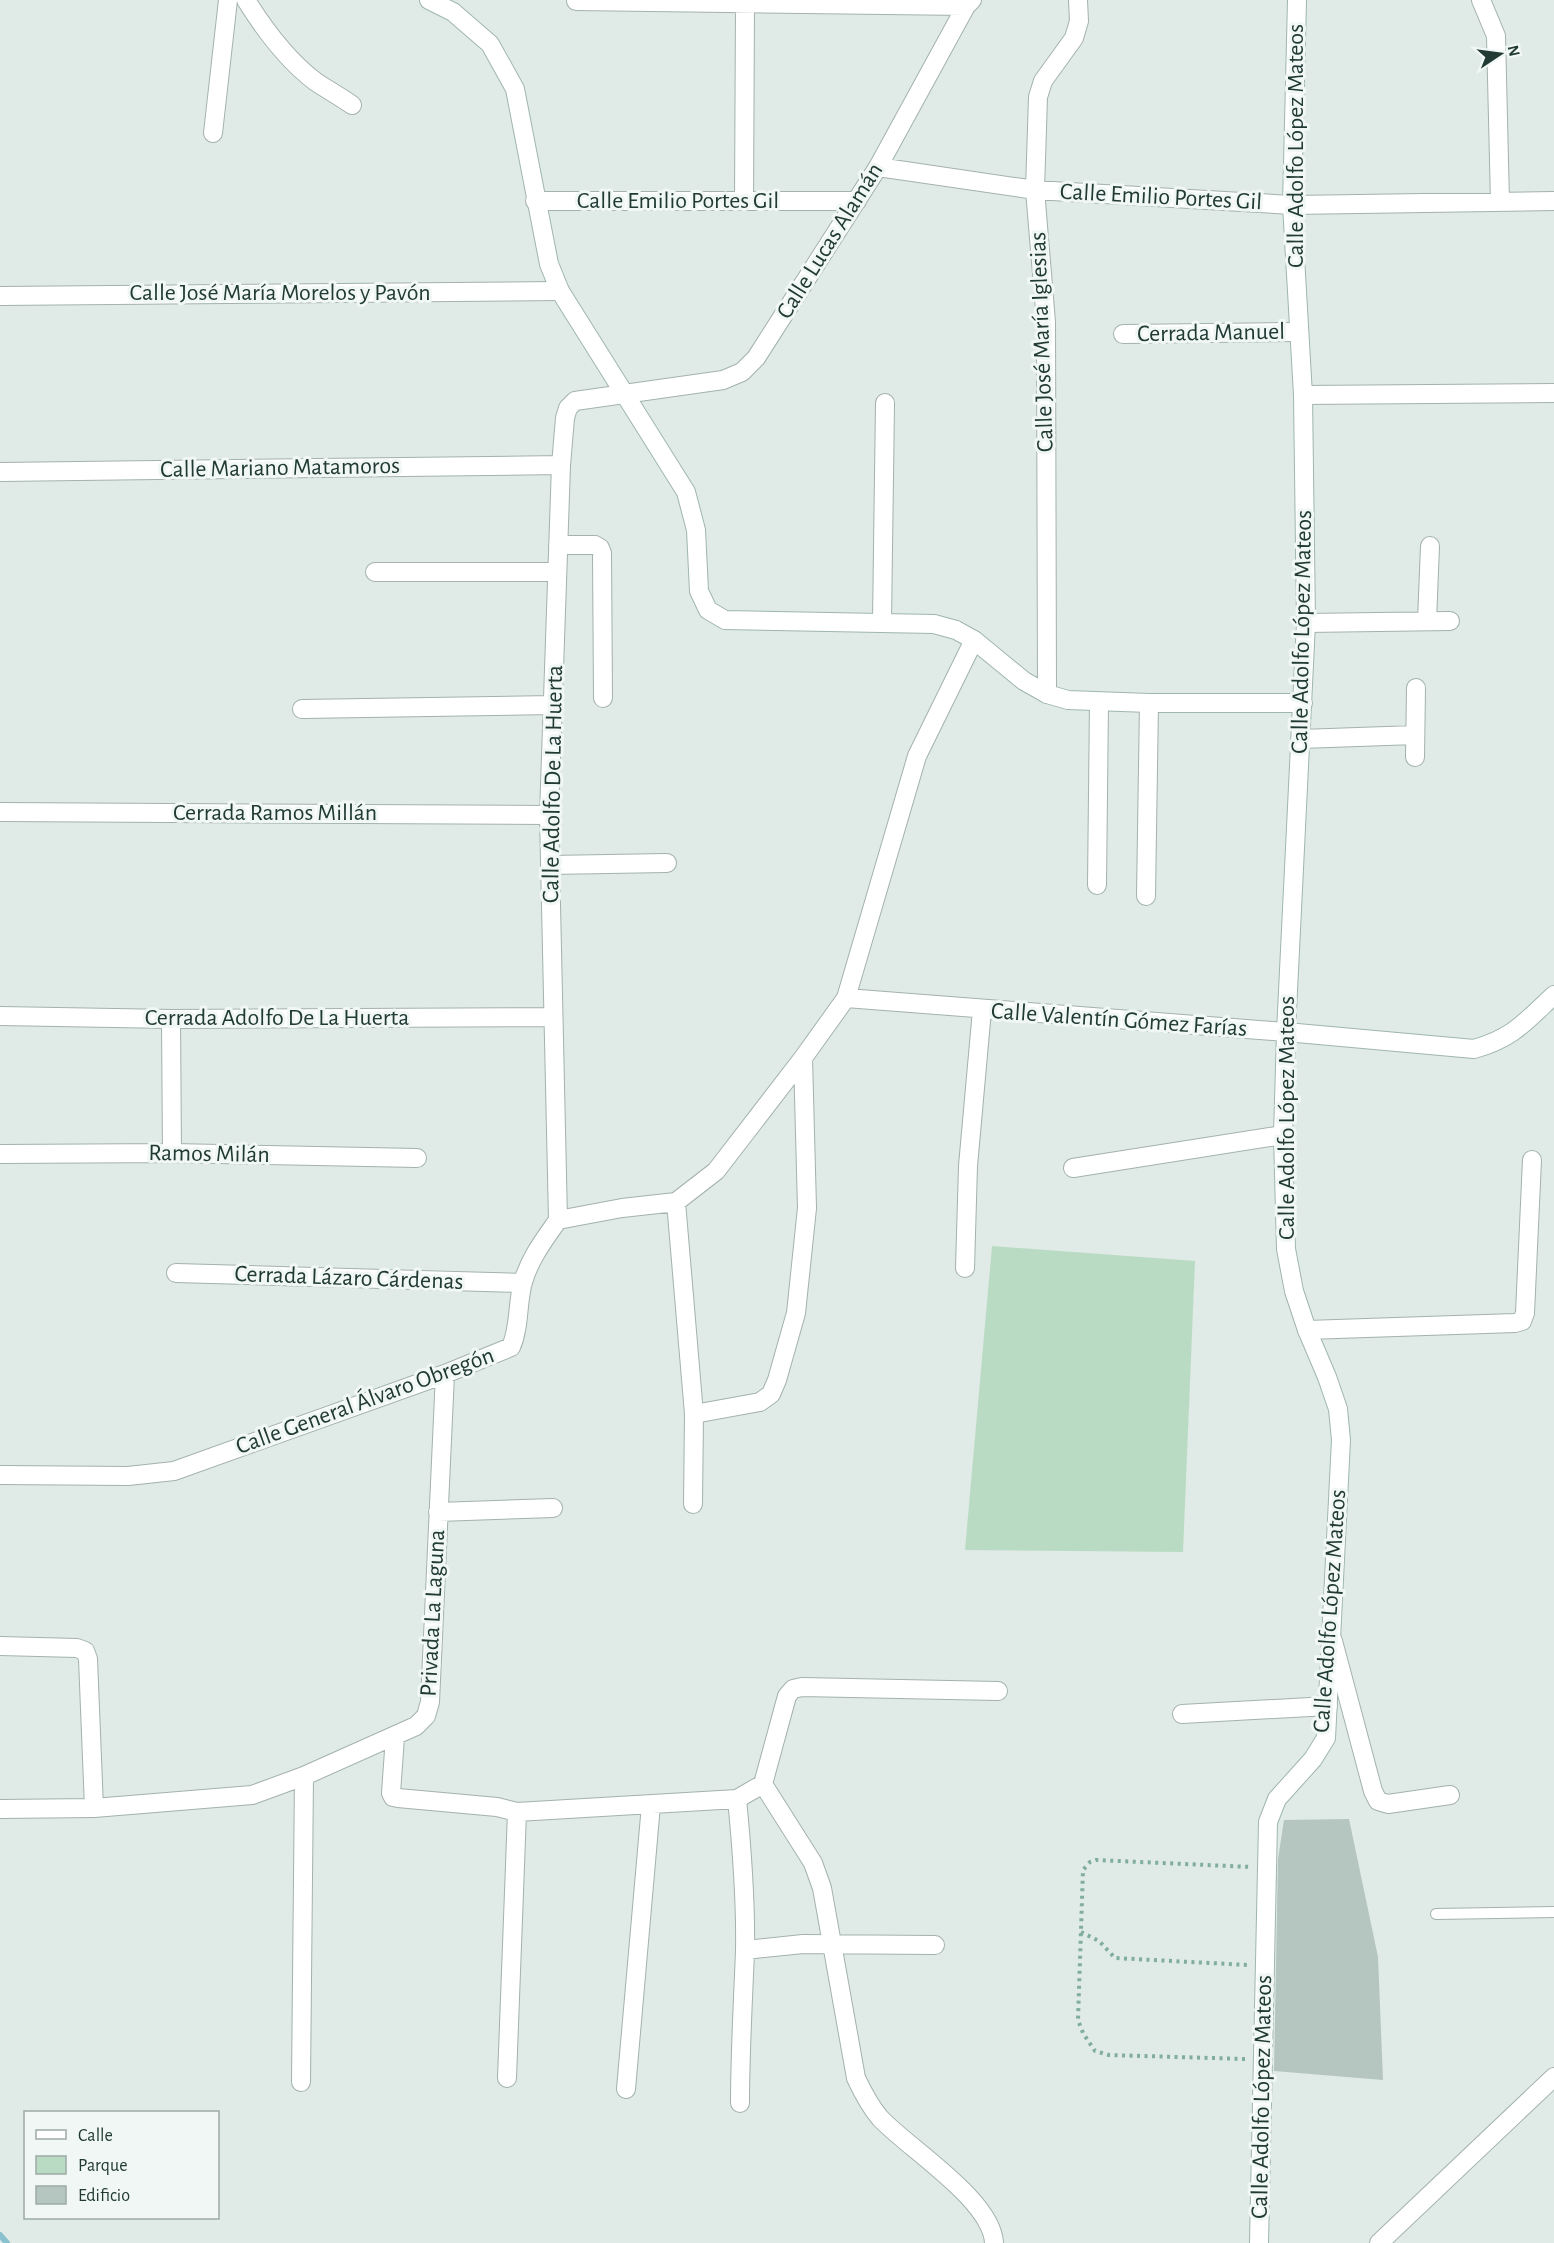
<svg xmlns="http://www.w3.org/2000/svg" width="1554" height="2243" font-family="'Alegreya Sans',sans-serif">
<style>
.green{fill:#b9dbc3}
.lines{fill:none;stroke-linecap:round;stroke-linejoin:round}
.stream{stroke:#89c2ce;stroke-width:6}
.building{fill:#b5c5bf}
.lane-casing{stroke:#a3b2ad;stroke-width:12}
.street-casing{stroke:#a3b2ad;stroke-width:20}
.secondary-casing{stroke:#9fb6ae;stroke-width:20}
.path{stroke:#81ada0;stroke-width:4;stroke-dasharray:3 4.5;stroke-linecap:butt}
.lane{stroke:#fff;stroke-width:10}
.street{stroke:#fff;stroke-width:18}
.secondary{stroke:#fff;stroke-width:18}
.labels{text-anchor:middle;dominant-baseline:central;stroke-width:6;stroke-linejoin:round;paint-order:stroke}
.street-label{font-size:24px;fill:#213a34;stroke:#f0f7f4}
</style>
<rect width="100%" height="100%" fill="#e0eae6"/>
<!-- green -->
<path class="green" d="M992 1246 1195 1261 1183 1552 965 1550Z"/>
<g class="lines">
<!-- stream -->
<path class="stream" d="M0 2235 7 2243"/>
</g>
<!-- building -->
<path class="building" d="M1349 1819 1378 1957 1383 2080 1274 2071 1278 1859 1284 1820Z"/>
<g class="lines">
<!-- lane casing -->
<g class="lane-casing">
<path id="lane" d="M1436 1914 1554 1912"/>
</g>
<!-- street casing -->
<g class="street-casing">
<path id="street" d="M246 0C264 29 288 61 316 82 328 90 341 97 352 105
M1481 0 1496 36 1500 202
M576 1 966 6
M213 133 228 0
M878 167 1035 190 1292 205 1554 201
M535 201H857
M744 201 745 4
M0 296 560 291
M1123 334 1298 332
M1303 395 1554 393
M0 472 561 465
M558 545H595L600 548 602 553 603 698
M375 572H557
M1427 621 1430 546
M882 622 885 403
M1306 623 1450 621
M1047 694 1046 322 1035 190 1038 97 1043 81 1074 38 1079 21 1078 0
M302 709 553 705
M1301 739 1415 735
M1415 757 1416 688
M0 812 549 815
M550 865 667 863
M1097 885 1099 702
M1146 896 1149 703
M846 998 1286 1032
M0 1016 171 1019 553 1017
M171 1019 172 1153
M0 1154 172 1153 417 1158
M1073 1168 1283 1135
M676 1202 694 1414 693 1504
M558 1220 549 815 561 465 565 418 568 408 575 401 723 380 742 372 756 358 878 167 966 6 972 0
M965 1268 968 1166 982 1010
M176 1273 523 1283
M1307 1330 1515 1323 1522 1321 1525 1313 1532 1160
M694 1414 760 1402 771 1394 777 1380 796 1313 807 1208 803 1058
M0 1475 128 1476 174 1471 445 1374 511 1347C520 1327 517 1303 523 1282 530 1258 544 1240 558 1220L622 1208 676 1202 716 1171 803 1058 846 998 917 756 974 640
M438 1512 553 1508
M1333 1641 1373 1791 1378 1801 1388 1804 1450 1795
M0 1646 77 1648 85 1651 88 1659 94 1808
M1182 1714 1328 1706
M395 1737 391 1793 393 1797 398 1798 497 1807 517 1812 737 1799 763 1784 787 1696 793 1689 802 1687 998 1691
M763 1784 813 1863 822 1888 856 2078C863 2093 869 2105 880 2118 909 2149 992 2200 994 2243
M737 1799C742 1850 746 1900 745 1951 743 2002 740 2053 740 2103
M0 1809 94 1808 252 1795 304 1776 416 1726 426 1716 430 1702 445 1374
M745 1950 803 1944 935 1945
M507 2078 517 1812
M301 2082 304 1776
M626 2089 651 1805
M1379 2243 1554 2077"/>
</g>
<!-- secondary casing -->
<g class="secondary-casing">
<path id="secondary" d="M429 0 453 12 490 44 515 89 549 264 560 291 686 492 696 530 699 591 708 610 725 620 934 624 956 630 974 640 1024 681 1047 694 1068 700 1149 703H1303
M1286 1032 1474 1049C1513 1038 1525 1022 1554 995
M1259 2243 1268 1822 1277 1799 1313 1759 1326 1738 1341 1440 1338 1409 1327 1377 1307 1330 1294 1291 1286 1249 1283 1135 1286 1032 1306 623 1303 395 1292 205 1297 0"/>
</g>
<!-- path -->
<path class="path" d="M1081 1932 1099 1941 1115 1958 1248 1965
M1245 2059 1109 2055 1095 2051 1083 2033 1078 2020 1083 1870 1090 1862 1096 1860 1251 1867"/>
<!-- lane -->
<use href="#lane" class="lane"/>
<!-- street -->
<use href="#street" class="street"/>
<!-- secondary -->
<use href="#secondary" class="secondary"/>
</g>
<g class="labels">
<!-- street labels -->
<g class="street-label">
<text transform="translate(1296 146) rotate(-90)">Calle Adolfo López Mateos</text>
<text transform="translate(1161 197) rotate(3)">Calle Emilio Portes Gil</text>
<text x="678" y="201">Calle Emilio Portes Gil</text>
<text transform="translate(830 241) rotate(-58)">Calle Lucas Alamán</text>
<text x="280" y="293">Calle José María Morelos y Pavón</text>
<text transform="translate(1211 333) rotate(-1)">Cerrada Manuel</text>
<text transform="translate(1042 342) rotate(-92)">Calle José María Iglesias</text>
<text transform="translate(280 468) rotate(-1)">Calle Mariano Matamoros</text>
<text transform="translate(1302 632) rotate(-89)">Calle Adolfo López Mateos</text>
<text transform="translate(553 784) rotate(-89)">Calle Adolfo De La Huerta</text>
<text x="275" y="813">Cerrada Ramos Millán</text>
<text x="277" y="1018">Cerrada Adolfo De La Huerta</text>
<text transform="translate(1119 1020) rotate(4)">Calle Valentín Gómez Farías</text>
<text transform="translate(1287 1118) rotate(-90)">Calle Adolfo López Mateos</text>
<text transform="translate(209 1154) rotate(1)">Ramos Milán</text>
<text transform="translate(349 1278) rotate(2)">Cerrada Lázaro Cárdenas</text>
<text transform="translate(365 1401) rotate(-20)">Calle General Álvaro Obregón</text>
<text transform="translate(1330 1611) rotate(-86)">Calle Adolfo López Mateos</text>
<text transform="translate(433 1613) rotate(-87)">Privada La Laguna</text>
<text transform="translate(1262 2097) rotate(-89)">Calle Adolfo López Mateos</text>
</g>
</g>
<!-- legend -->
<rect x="24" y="2111" width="195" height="108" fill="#f0f7f4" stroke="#9daba7" stroke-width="1.5"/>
<rect x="36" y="2130" width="30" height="9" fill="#ffffff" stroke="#9daba7" stroke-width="1.5"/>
<text x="78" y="2141" font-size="18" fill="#213a34">Calle</text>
<rect x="36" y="2156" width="30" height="18" fill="#b9dbc3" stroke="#9daba7" stroke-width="1.5"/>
<text x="78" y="2171" font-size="18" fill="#213a34">Parque</text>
<rect x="36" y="2186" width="30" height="18" fill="#b5c5bf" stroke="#9daba7" stroke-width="1.5"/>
<text x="78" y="2201" font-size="18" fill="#213a34">Edificio</text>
<!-- north arrow -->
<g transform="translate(1500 54) rotate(77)" stroke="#f0f7f4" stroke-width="4.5" paint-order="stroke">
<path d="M0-4.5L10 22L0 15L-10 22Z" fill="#213a34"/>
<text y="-9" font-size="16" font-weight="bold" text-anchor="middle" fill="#213a34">N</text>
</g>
</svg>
